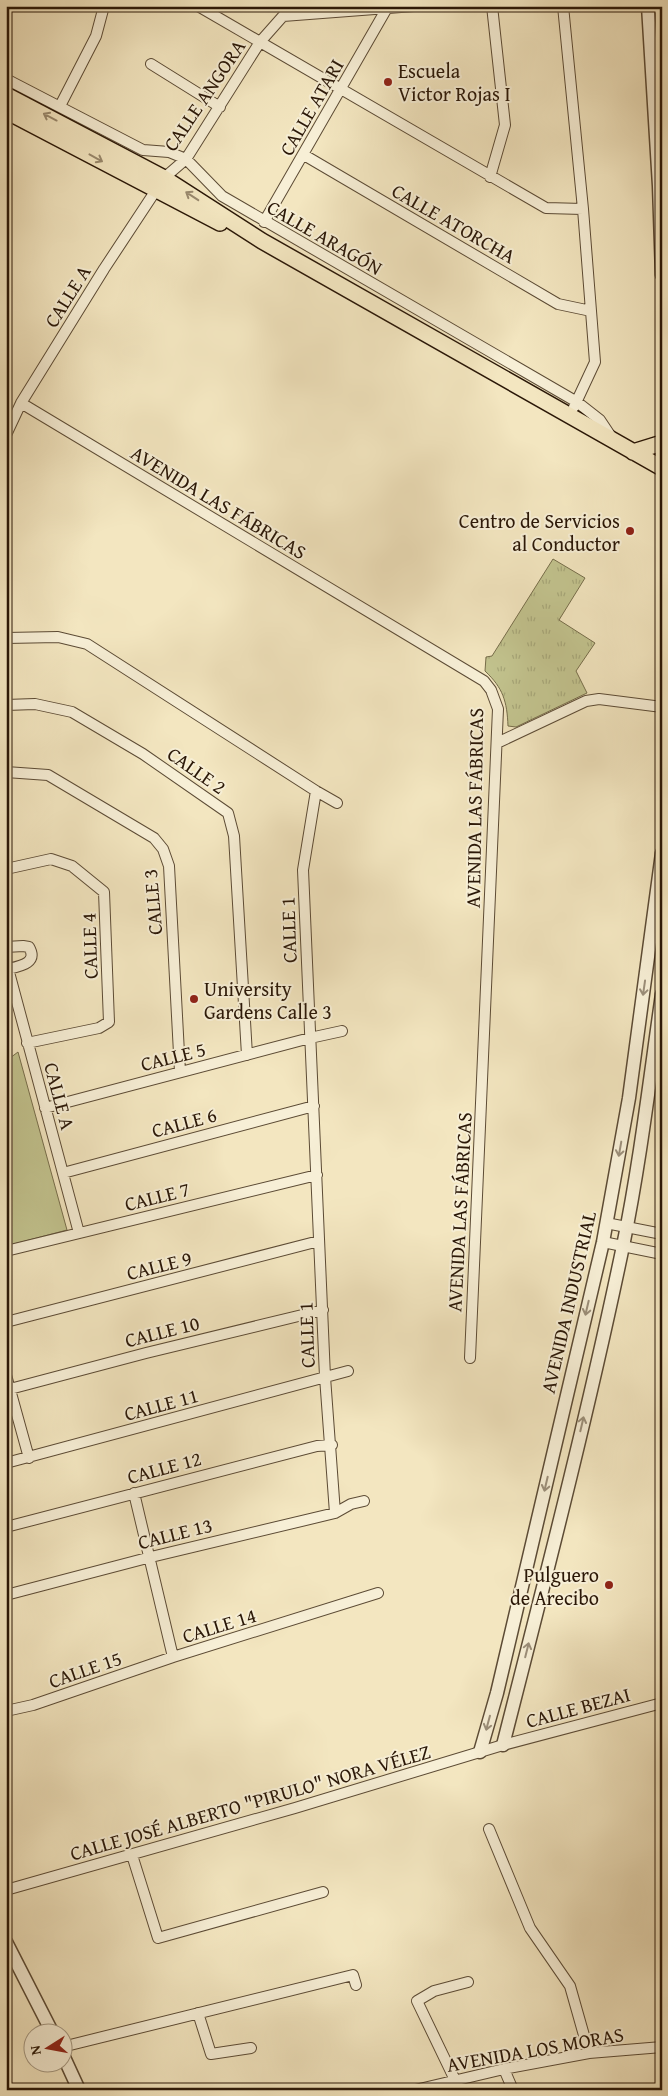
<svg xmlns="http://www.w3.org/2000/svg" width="668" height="2096" font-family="'Gentium Book Plus',serif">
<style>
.park{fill:url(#park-tufts);stroke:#766d4a}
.garden{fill:#c2c38e;stroke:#766d4a}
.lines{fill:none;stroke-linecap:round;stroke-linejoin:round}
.minor-casing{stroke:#5c4b35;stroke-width:12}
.tertiary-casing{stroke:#5c4b35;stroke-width:15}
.primary-casing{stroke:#2a1707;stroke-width:18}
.minor{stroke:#f7efd6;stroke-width:10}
.tertiary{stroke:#f7efd6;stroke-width:12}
.primary{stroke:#f3e6c0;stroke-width:15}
.oneway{stroke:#99896d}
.oneway2{stroke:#9b8e79}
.poi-dot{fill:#8f2418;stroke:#f7efd6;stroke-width:2}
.labels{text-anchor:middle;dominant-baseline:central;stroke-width:4;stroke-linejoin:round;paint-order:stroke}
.poi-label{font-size:20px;fill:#2a1707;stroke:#f7efd6;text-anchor:start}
.street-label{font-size:20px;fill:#2a1707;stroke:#f7efd6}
</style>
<defs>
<pattern id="park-tufts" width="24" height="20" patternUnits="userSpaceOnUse" patternTransform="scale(1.25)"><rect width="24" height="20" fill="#c2c38e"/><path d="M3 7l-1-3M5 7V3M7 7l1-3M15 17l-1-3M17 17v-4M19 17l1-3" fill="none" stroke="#a7a779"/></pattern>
</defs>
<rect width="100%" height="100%" fill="#f3e6c0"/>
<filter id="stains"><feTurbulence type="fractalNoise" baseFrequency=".004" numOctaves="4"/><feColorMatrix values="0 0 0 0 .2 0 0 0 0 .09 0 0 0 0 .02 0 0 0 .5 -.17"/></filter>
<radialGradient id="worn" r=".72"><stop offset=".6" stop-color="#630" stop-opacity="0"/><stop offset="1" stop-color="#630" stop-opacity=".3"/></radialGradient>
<!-- park -->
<path class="park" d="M553 559 585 578 559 620 595 643 576 671 587 693 516 727 508 726C507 701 503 688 485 671L486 657 492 656Z"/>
<!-- garden -->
<path class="garden" d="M18 1052 67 1230 6 1246V1061Z"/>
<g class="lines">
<!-- minor casing -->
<g class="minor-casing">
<path id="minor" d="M198 6 546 208 583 209
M563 6 583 209 595 362 574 407
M151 64 220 107
M6 79 143 150 169 152 186 159 222 196 577 402 600 420 612 438
M60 106 96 36 104 6
M304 155 558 304 591 311
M490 177 505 125 492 6
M264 222 387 8
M21 403 484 681 491 690 498 709 470 1358
M6 435 21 403 104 269 164 178 186 159 260 42 283 16 414 6
M6 638 58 637 87 644 316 791 303 870 325 1377 335 1513
M6 705 35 704 72 712 143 754 228 813 234 836 247 1055
M497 743 586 701 599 699 662 707
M6 772 48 775 154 838 163 849 169 866 180 1072
M316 791 337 803
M6 869 51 859 72 866 104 892 109 1022 99 1028 27 1043
M6 947 23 946 29 947C38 963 21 966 8 969
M6 961 79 1233
M45 1108 310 1038 342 1031
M63 1173 314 1106
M606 1223 662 1234
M603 1242 662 1254
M6 1251 317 1175
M6 1322 319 1241
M6 1375 29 1458
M10 1389 146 1353 323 1310
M6 1463 348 1371
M134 1493 173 1657
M6 1527 317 1446 332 1445
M6 1595 151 1557 335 1513 351 1504 364 1501
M6 1711 33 1705 173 1657 378 1593
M489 1829 530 1928 570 1986 589 2053
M132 1855 158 1938 323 1892
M6 1890 295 1808 503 1745 662 1703
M198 2013 211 2054 251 2048
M62 2047 353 1975 356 1985
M504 2069 513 2090
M455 2080 417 2001 434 1991 468 1982
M415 2090 504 2069 589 2053 662 2047"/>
</g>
<!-- tertiary casing -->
<g class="tertiary-casing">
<path id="tertiary" d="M648 6 659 186 662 275
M503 1745C545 1580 588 1414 623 1246 640 1163 650 1078 662 994
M480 1752 497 1693 603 1242 629 1098 662 853
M6 1942 53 2034
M62 2053 79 2090"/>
</g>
<!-- primary casing -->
<g class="primary-casing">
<path id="primary" d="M6 95 164 178 262 241 662 468
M6 111 220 223
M633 452 662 443"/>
</g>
<!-- minor -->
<use href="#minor" class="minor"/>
<!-- tertiary -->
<use href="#tertiary" class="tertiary"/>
<!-- primary -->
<use href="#primary" class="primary"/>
</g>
<!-- one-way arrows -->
<defs><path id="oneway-shaft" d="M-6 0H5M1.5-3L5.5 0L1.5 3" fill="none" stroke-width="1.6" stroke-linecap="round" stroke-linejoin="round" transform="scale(1.25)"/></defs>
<g class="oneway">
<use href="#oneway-shaft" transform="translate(50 117) rotate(-152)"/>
<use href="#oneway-shaft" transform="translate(96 158) rotate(29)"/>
<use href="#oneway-shaft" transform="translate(192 196) rotate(-147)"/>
</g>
<g class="oneway2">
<use href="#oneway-shaft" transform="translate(644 988) rotate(98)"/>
<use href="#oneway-shaft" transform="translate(620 1149) rotate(100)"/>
<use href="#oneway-shaft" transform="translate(587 1308) rotate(103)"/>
<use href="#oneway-shaft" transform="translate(582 1424) rotate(-77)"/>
<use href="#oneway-shaft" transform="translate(546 1484) rotate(103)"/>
<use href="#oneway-shaft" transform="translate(527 1650) rotate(-76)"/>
<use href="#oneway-shaft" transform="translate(488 1723) rotate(105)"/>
</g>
<!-- markers -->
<g class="poi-dot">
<circle cx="388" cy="82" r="5"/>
<circle cx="630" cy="531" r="5"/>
<circle cx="194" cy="999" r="5"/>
<circle cx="609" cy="1585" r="5"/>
</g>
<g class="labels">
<!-- poi labels -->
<g class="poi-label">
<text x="398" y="70">Escuela<tspan x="398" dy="23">Victor Rojas I</tspan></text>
<text x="620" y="520" text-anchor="end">Centro de Servicios<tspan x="620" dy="23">al Conductor</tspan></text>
<text x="204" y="988">University<tspan x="204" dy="23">Gardens Calle 3</tspan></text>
<text x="599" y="1574" text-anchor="end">Pulguero<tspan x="599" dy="23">de Arecibo</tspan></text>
</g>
<!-- street labels -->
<g class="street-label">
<text transform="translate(204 95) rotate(-56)">CALLE ANGORA</text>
<text transform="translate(311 107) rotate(-60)">CALLE ATARI</text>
<text transform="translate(454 223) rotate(30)">CALLE ATORCHA</text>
<text transform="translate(325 237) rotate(30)">CALLE ARAGÓN</text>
<text transform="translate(67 296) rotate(-58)">CALLE A</text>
<text transform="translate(219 502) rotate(31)">AVENIDA LAS FÁBRICAS</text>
<text transform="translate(197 770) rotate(35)">CALLE 2</text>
<text transform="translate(474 808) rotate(-89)">AVENIDA LAS FÁBRICAS</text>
<text transform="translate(152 902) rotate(-95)">CALLE 3</text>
<text transform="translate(288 930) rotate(-92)">CALLE 1</text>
<text transform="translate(89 946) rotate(-92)">CALLE 4</text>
<text transform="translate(173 1056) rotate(-14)">CALLE 5</text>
<text transform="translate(60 1096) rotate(75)">CALLE A</text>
<text transform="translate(184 1122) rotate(-15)">CALLE 6</text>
<text transform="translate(157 1196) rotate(-14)">CALLE 7</text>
<text transform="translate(459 1212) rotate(-87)">AVENIDA LAS FÁBRICAS</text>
<text transform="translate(159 1265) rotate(-14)">CALLE 9</text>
<text transform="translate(568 1302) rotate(-77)">AVENIDA INDUSTRIAL</text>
<text transform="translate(162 1331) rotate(-14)">CALLE 10</text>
<text transform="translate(306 1335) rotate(-92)">CALLE 1</text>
<text transform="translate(161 1404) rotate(-15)">CALLE 11</text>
<text transform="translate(164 1467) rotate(-15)">CALLE 12</text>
<text transform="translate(175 1533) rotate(-14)">CALLE 13</text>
<text transform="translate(219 1625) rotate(-17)">CALLE 14</text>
<text transform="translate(85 1669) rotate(-19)">CALLE 15</text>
<text transform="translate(578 1707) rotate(-15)">CALLE BEZAI</text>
<text transform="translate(250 1802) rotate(-16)">CALLE JOSÉ ALBERTO "PIRULO" NORA VÉLEZ</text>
<text transform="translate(535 2049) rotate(-10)">AVENIDA LOS MORAS</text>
</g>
</g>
<!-- margin -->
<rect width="668" height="2096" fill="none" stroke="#f3e6c0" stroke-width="25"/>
<rect x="8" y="8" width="653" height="2081" fill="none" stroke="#2a1707" stroke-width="2.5"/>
<rect x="12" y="12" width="643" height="2071" fill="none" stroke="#2a1707"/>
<!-- north arrow -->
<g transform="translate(48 2048) rotate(259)"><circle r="24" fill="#f7efd6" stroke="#a59983"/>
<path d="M0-4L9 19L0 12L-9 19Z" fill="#8f2418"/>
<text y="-8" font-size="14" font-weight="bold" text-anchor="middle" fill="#2a1707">N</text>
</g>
<rect width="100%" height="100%" filter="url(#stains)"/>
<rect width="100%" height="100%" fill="url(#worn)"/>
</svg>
